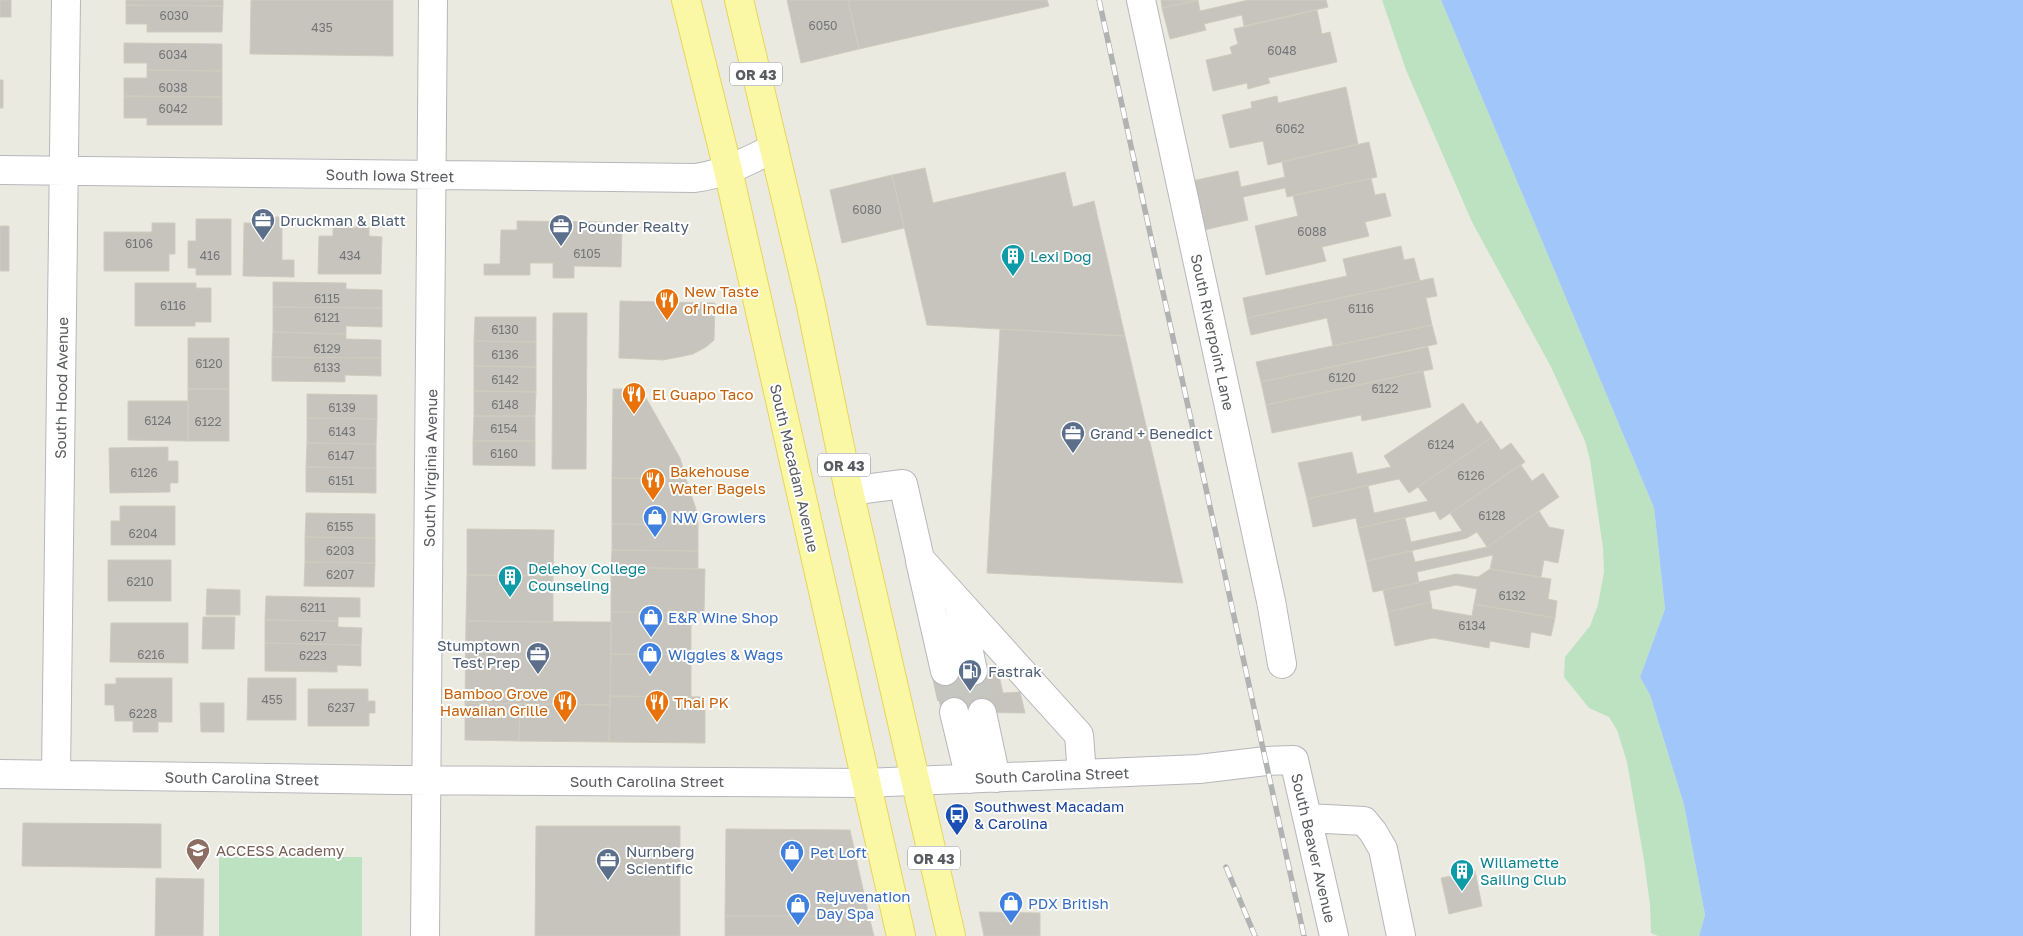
<svg xmlns="http://www.w3.org/2000/svg" width="2023" height="936" font-family="'Golos Text',sans-serif">
<style>
.green{fill:#bde2c2}
.water{fill:#a1c7fa}
.building{fill:#c6c4bd;stroke:#cfccbf}
.lines{fill:none;stroke-linecap:round;stroke-linejoin:round}
.minor-tunnel{stroke:#c6c6c0;stroke-width:28;stroke-dasharray:28 14;stroke-linecap:butt}
.minor-casing{stroke:#b6b7bc;stroke-width:30}
.major-casing{stroke:#e9d45b;stroke-width:30}
.minor{stroke:#fff;stroke-width:28}
.major{stroke:#faf8a5;stroke-width:28}
.rail-casing{stroke:#b1b2b2;stroke-width:5.5}
.rail{stroke:#fff;stroke-width:4;stroke-dasharray:11;stroke-linecap:butt}
.labels{text-anchor:middle;dominant-baseline:central;stroke-width:4;stroke-linejoin:round;paint-order:stroke}
.number-label{font-size:12px;fill:#747577}
.shield{fill:#fff;stroke:#8b8c90;stroke-width:1}
.shield-label{font-size:14px;font-weight:bold;fill:#595b60}
.street-label{font-size:15px;fill:#595b60;stroke:#fff}
.service-label{font-size:15px;fill:#4e5e75;stroke:#fff;text-anchor:start}
.culture-label{font-size:15px;fill:#0d838f;stroke:#fff;text-anchor:start}
.food-label{font-size:15px;fill:#c56008;stroke:#fff;text-anchor:start}
.shop-label{font-size:15px;fill:#366cbe;stroke:#fff;text-anchor:start}
.transit-label{font-size:15px;fill:#164399;stroke:#fff;text-anchor:start}
.education-label{font-size:15px;fill:#785e54;stroke:#fff;text-anchor:start}
</style>
<rect width="100%" height="100%" fill="#ebeae0"/>
<!-- green -->
<path class="green" d="M1382 0H1441L1654 508 1665 609 1640 677 1650 695 1684 805 1705 915 1699 936H1658L1651 933 1650 905 1644 860 1627 762 1617 730 1609 717 1589 708 1564 677 1565 657 1590 626 1598 605 1604 572 1603 548 1590 460 1585 441 1551 367 1472 222 1406 70Z
M219 857H362V936H219Z"/>
<!-- water -->
<path class="water" d="M1441 0H2023V936H1699L1705 915 1684 805 1650 695 1640 677 1665 609 1654 508Z"/>
<!-- building -->
<path class="building" d="M0 0H11V17H0Z
M126 0H223V6L126 5Z
M251 0H393V56L250 54Z
M787 0H848L859 49 801 63Z
M848 0H1047L1049 6 859 49Z
M1161 0H1198L1162 8Z
M1198 0 1200 11 1248 0H1326L1328 7 1244 26 1242 15 1204 24 1206 30 1170 39 1162 8Z
M126 5 223 6 222 32H147V24H126Z
M1317 10 1322 34 1330 32 1337 62 1268 78 1270 83 1248 89 1247 83 1213 91 1206 60 1232 54 1230 47 1238 44 1234 29Z
M124 43 222 44V71L147 70V63H124Z
M147 70 222 71V97L124 96V78H147Z
M0 80H3V108H0Z
M1346 87 1358 144 1268 165 1263 141 1230 148 1222 115 1252 108 1251 102 1277 96 1278 103Z
M124 96 222 97V125H147V118H124Z
M1369 142 1377 177 1287 197 1285 188 1243 197 1248 220 1204 230 1192 181 1238 171 1241 187 1285 177 1282 162Z
M925 168 933 203 1065 172 1073 207 1094 201 1125 336 927 325 892 175Z
M892 175 904 228 842 243 830 190Z
M1371 178 1375 195 1385 193 1391 216 1365 222 1369 236 1322 247 1326 261 1266 275 1255 226 1298 216 1293 196Z
M259 217H282V260H294V277L243 276 244 223H259Z
M196 219H231V275H196V268H188V241H196Z
M517 221 603 222V231H622L621 267 574 266V278H553V263H530V275H484V264H500L501 230H517Z
M152 223H175V254H169V271H104V232H152Z
M0 226H9V271H0Z
M333 227H369V236L382 237 381 274H318L319 236H333Z
M1401 246 1404 260 1414 258 1420 281 1247 318 1243 298 1347 276 1343 259Z
M1433 278 1437 296 1426 298 1432 325 1333 346 1327 318 1251 335 1247 318Z
M273 282 346 283V289L382 290V308L273 307Z
M135 283H196V288H211V322H195V326H135Z
M620 301 715 303 714 340 706 347 693 354 679 357 663 360 619 358Z
M273 307 382 308V327L346 326V334L273 332Z
M553 313H587L586 469H552Z
M475 317H536V342L474 341Z
M1432 325 1437 344 1261 382 1256 362Z
M1000 329 1125 336 1183 583 987 573Z
M273 332 346 334V339L381 340V358L272 357Z
M188 338H229V389H188Z
M474 341 536 342V367L474 366Z
M1428 347 1433 369 1266 405 1261 382Z
M272 357 381 358V376L345 375V382L272 381Z
M474 366 536 367V392L474 391Z
M1423 371 1431 407 1362 421 1361 415 1272 433 1266 405Z
M188 389H229V441H188Z
M613 389H641L680 458 686 479 612 478Z
M474 391 536 392 535 416H474Z
M307 394 377 395V419L307 418Z
M128 401H188V441L128 440Z
M1463 403 1477 424 1481 421 1492 437 1409 493 1399 479 1307 499 1298 463 1352 452 1357 474 1391 467 1384 456Z
M474 416H535V441H473Z
M307 418 377 419 376 444 307 443Z
M1492 437 1501 450 1511 443 1525 462 1440 520 1435 511 1358 528 1356 518 1313 527 1307 499 1368 485 1374 513 1428 501 1418 487Z
M473 441H535V466L473 465Z
M307 443 376 444V468L306 467Z
M168 447V461H178V483H170V492L110 493 109 448Z
M1521 465 1532 481 1543 473 1559 497 1487 547 1477 532 1467 538 1366 561 1358 528 1405 518 1411 542 1462 531 1450 513Z
M306 467 376 468V493L306 492Z
M612 478 686 479 696 509 698 525 612 524Z
M120 506H175V545H111V521H120Z
M1539 511 1549 527 1564 530 1558 563 1544 560 1541 577 1490 569 1493 555 1417 572 1419 583 1373 592 1366 561 1412 551 1415 562 1487 547Z
M306 513 375 514V538L305 537Z
M612 524 698 525V551L612 550Z
M467 529 554 530 553 576 467 575Z
M305 537 375 538V563L305 562Z
M612 550 698 551V569L611 567Z
M108 560H171V601H108Z
M305 562 375 563 374 587 304 586Z
M611 567 705 569 704 613 611 612Z
M1490 569 1551 579 1548 599 1557 601 1555 618 1474 604 1477 589 1456 585 1429 591 1431 602 1388 612 1383 590 1456 574 1478 577Z
M467 575 553 576V622L466 621Z
M207 589 240 590V615H206Z
M266 596 360 598V617H338V621L265 620Z
M1431 602 1432 609 1472 616 1474 604 1555 618 1551 636 1531 632 1529 648 1490 641 1489 648 1433 638 1395 646 1388 612Z
M611 612 691 613V655L611 654Z
M203 617H235L234 649H202Z
M265 620 338 621V627L362 628 361 645 265 643Z
M466 621 611 622 610 705 465 703Z
M111 623H188V663L110 662Z
M265 643 361 645V666L337 665V672L265 671Z
M611 654 691 655V697L610 696Z
M931 671H998L1003 693 1020 692 1025 713 942 712Z
M116 678H172V722H158V732H133V721H115L114 705H105V684H116Z
M248 678H296V720H247Z
M308 689H368V701H375V713H369V726H308Z
M610 696 705 697V743L609 742Z
M200 703H224V732H201Z
M465 703 520 704 519 741 465 740Z
M520 704 610 705 609 742 519 741Z
M23 823 161 824V868L22 866Z
M536 826H680V936H535Z
M726 829 850 830 869 916H725Z
M1475 871 1482 906 1449 914 1441 878Z
M156 878 204 879 203 936H155Z
M979 912 1040 913V936H984Z
M725 916H869L874 936H725Z"/>
<g class="lines">
<!-- minor-tunnel -->
<path class="minor-tunnel" d="M945 671 954 712
M973 671 982 713"/>
<!-- minor casing -->
<g class="minor-casing">
<path id="minor" d="M1141 0 1271 601 1282 664
M0 170 695 178C724 174 748 161 774 148
M849 491 903 484 920 559 1079 735 1082 774
M920 561 945 671
M958 601 973 671
M954 712 970 779
M982 713 996 778
M0 774 397 780 865 783 1199 769 1266 761 1294 760 1334 936
M56 775 66 0
M1308 818 1364 821 1373 832 1383 849 1401 936
M425 936 433 0"/>
</g>
<!-- major casing -->
<g class="major-casing">
<path id="major" d="M686 0 728 170 901 936
M739 0 810 301 849 491 951 936"/>
</g>
<!-- minor -->
<use href="#minor" class="minor"/>
<!-- major -->
<use href="#major" class="major"/>
<!-- rail casing -->
<g class="rail-casing">
<path id="rail" d="M1099 0 1304 936
M1226 867 1255 936"/>
</g>
<!-- rail -->
<use href="#rail" class="rail"/>
</g>
<!-- icons -->
<defs>
<g id="office-pin" transform="scale(1.25)"><path d="M0 17L-7.5 6A9.5 9.5 0 1 1 7.5 6Z" fill="#5c6f8a" stroke="#fff"/><path d="M-6-3h4V-5.5h4V-3h4V5H-6ZM-1-4.5V-3h2v-1.5ZM-6 0V1H6V0Z" fill="#fff"/></g>
<g id="building-pin" transform="scale(1.25)"><path d="M0 17L-7.5 6A9.5 9.5 0 1 1 7.5 6Z" fill="#0f9aa8" stroke="#fff"/><path d="M-4-6H4V6H1V3H-1V6H-4ZM-2.5-4.3h1.7v1.8h-1.7ZM.8-4.3h1.7v1.8H.8ZM-2.5-1h1.7V.8h-1.7ZM.8-1h1.7V.8H.8Z" fill="#fff"/></g>
<g id="restaurant-pin" transform="scale(1.25)"><path d="M0 17L-7.5 6A9.5 9.5 0 1 1 7.5 6Z" fill="#e8710a" stroke="#fff"/><path d="M-5-6h1v4h1v-4h1v4h1v-4h1v5L-1.5 .5V6h-2V.5L-5-1ZM5-6V6H3V1.5H1.5Q1.5-4 5-6Z" fill="#fff"/></g>
<g id="shop-pin" transform="scale(1.25)"><path d="M0 17L-7.5 6A9.5 9.5 0 1 1 7.5 6Z" fill="#3f7fe0" stroke="#fff"/><path d="M-5-2.5h2.3a2.7 3.5 0 0 1 5.4 0H5L5.5 6h-11ZM-1.5-2.5h3a1.5 2.3 0 0 0-3 0Z" fill="#fff"/></g>
<g id="fuel-pin" transform="scale(1.25)"><path d="M0 17L-7.5 6A9.5 9.5 0 1 1 7.5 6Z" fill="#5c6f8a" stroke="#fff"/><path d="M-5.5-6h7V0h2V4h1.3V-2.5L3-4.5l.8-.8L6-3V5H2.5V1h-1V6h-7ZM-4.2-4.7v3.2H.2V-4.7Z" fill="#fff"/></g>
<g id="bus-pin" transform="scale(1.25)"><path d="M0 17L-7.5 6A9.5 9.5 0 1 1 7.5 6Z" fill="#1a4fb4" stroke="#fff"/><path d="M-5-6H5V4H4V6H2V4H-2V6H-4V4H-5ZM-3.5-4V0h7V-4ZM-3.5 1.2v1.5H-2V1.2ZM2 1.2v1.5H3.5V1.2Z" fill="#fff"/></g>
<g id="school-pin" transform="scale(1.25)"><path d="M0 17L-7.5 6A9.5 9.5 0 1 1 7.5 6Z" fill="#8d6e63" stroke="#fff"/><path d="M0-5L7-2L0 1L-7-2ZM-4 1L0 2.5L4 1V4Q0 6-4 4Z" fill="#fff"/></g>
</defs>
<g fill-rule="evenodd">
<use href="#office-pin" x="263" y="220"/>
<use href="#office-pin" x="561" y="226"/>
<use href="#building-pin" x="1013" y="256"/>
<use href="#restaurant-pin" x="667" y="300"/>
<use href="#restaurant-pin" x="634" y="394"/>
<use href="#office-pin" x="1073" y="433"/>
<use href="#restaurant-pin" x="653" y="480"/>
<use href="#shop-pin" x="655" y="517"/>
<use href="#building-pin" x="510" y="577"/>
<use href="#shop-pin" x="651" y="617"/>
<use href="#office-pin" x="538" y="654"/>
<use href="#shop-pin" x="650" y="654"/>
<use href="#fuel-pin" x="970" y="671"/>
<use href="#restaurant-pin" x="565" y="702"/>
<use href="#restaurant-pin" x="657" y="702"/>
<use href="#bus-pin" x="957" y="815"/>
<use href="#school-pin" x="198" y="850"/>
<use href="#shop-pin" x="792" y="852"/>
<use href="#office-pin" x="608" y="860"/>
<use href="#building-pin" x="1462" y="871"/>
<use href="#shop-pin" x="1011" y="903"/>
<use href="#shop-pin" x="798" y="905"/>
</g>
<g class="labels">
<!-- number labels -->
<g class="number-label">
<text x="174" y="15">6030</text>
<text x="823" y="25">6050</text>
<text x="322" y="27">435</text>
<text x="1282" y="50">6048</text>
<text x="173" y="54">6034</text>
<text x="173" y="87">6038</text>
<text x="173" y="108">6042</text>
<text x="1290" y="128">6062</text>
<text x="867" y="209">6080</text>
<text x="1312" y="231">6088</text>
<text x="139" y="243">6106</text>
<text x="587" y="253">6105</text>
<text x="210" y="255">416</text>
<text x="350" y="255">434</text>
<text x="327" y="298">6115</text>
<text x="173" y="305">6116</text>
<text x="1361" y="308">6116</text>
<text x="327" y="317">6121</text>
<text x="505" y="329">6130</text>
<text x="327" y="348">6129</text>
<text x="505" y="354">6136</text>
<text x="209" y="363">6120</text>
<text x="327" y="367">6133</text>
<text x="1342" y="377">6120</text>
<text x="505" y="379">6142</text>
<text x="1385" y="388">6122</text>
<text x="505" y="404">6148</text>
<text x="342" y="407">6139</text>
<text x="158" y="420">6124</text>
<text x="208" y="421">6122</text>
<text x="504" y="428">6154</text>
<text x="342" y="431">6143</text>
<text x="1441" y="444">6124</text>
<text x="504" y="453">6160</text>
<text x="341" y="455">6147</text>
<text x="144" y="472">6126</text>
<text x="1471" y="475">6126</text>
<text x="341" y="480">6151</text>
<text x="1492" y="515">6128</text>
<text x="340" y="526">6155</text>
<text x="143" y="533">6204</text>
<text x="340" y="550">6203</text>
<text x="340" y="574">6207</text>
<text x="140" y="581">6210</text>
<text x="1512" y="595">6132</text>
<text x="313" y="607">6211</text>
<text x="1472" y="625">6134</text>
<text x="313" y="636">6217</text>
<text x="151" y="654">6216</text>
<text x="313" y="655">6223</text>
<text x="272" y="699">455</text>
<text x="341" y="707">6237</text>
<text x="143" y="713">6228</text>
</g>
<!-- shield labels -->
<g class="shield">
<rect x="730" y="62.5" width="52" height="23" rx="4"/>
<rect x="818" y="453.5" width="52" height="23" rx="4"/>
<rect x="908" y="846.5" width="52" height="23" rx="4"/>
</g>
<g class="shield-label">
<text x="756" y="74">OR 43</text>
<text x="844" y="465">OR 43</text>
<text x="934" y="858">OR 43</text>
</g>
<!-- street labels -->
<g class="street-label">
<text transform="translate(390 175) rotate(1)">South Iowa Street</text>
<text transform="translate(1213 332) rotate(78)">South Riverpoint Lane</text>
<text transform="translate(61 388) rotate(-89)">South Hood Avenue</text>
<text transform="translate(430 468) rotate(-89)">South Virginia Avenue</text>
<text transform="translate(795 468) rotate(77)">South Macadam Avenue</text>
<text transform="translate(1052 775) rotate(-2)">South Carolina Street</text>
<text transform="translate(242 778) rotate(1)">South Carolina Street</text>
<text x="647" y="781">South Carolina Street</text>
<text transform="translate(1314 848) rotate(77)">South Beaver Avenue</text>
</g>
<!-- service labels -->
<g class="service-label">
<text x="280" y="220">Druckman &amp; Blatt</text>
<text x="578" y="226">Pounder Realty</text>
<text x="1090" y="433">Grand + Benedict</text>
<text x="520" y="645" text-anchor="end">Stumptown<tspan x="520" dy="17">Test Prep</tspan></text>
<text x="988" y="671">Fastrak</text>
<text x="626" y="851">Nurnberg<tspan x="626" dy="17">Scientific</tspan></text>
</g>
<!-- culture labels -->
<g class="culture-label">
<text x="1030" y="256">Lexi Dog</text>
<text x="528" y="568">Delehoy College<tspan x="528" dy="17">Counseling</tspan></text>
<text x="1480" y="862">Willamette<tspan x="1480" dy="17">Sailing Club</tspan></text>
</g>
<!-- food labels -->
<g class="food-label">
<text x="684" y="291">New Taste<tspan x="684" dy="17">of India</tspan></text>
<text x="652" y="394">El Guapo Taco</text>
<text x="670" y="471">Bakehouse<tspan x="670" dy="17">Water Bagels</tspan></text>
<text x="548" y="693" text-anchor="end">Bamboo Grove<tspan x="548" dy="17">Hawaiian Grille</tspan></text>
<text x="674" y="702">Thai PK</text>
</g>
<!-- shop labels -->
<g class="shop-label">
<text x="672" y="517">NW Growlers</text>
<text x="668" y="617">E&amp;R Wine Shop</text>
<text x="668" y="654">Wiggles &amp; Wags</text>
<text x="810" y="852">Pet Loft</text>
<text x="816" y="896">Rejuvenation<tspan x="816" dy="17">Day Spa</tspan></text>
<text x="1028" y="903">PDX British</text>
</g>
<!-- transit labels -->
<g class="transit-label">
<text x="974" y="806">Southwest Macadam<tspan x="974" dy="17">&amp; Carolina</tspan></text>
</g>
<!-- education labels -->
<g class="education-label">
<text x="216" y="850">ACCESS Academy</text>
</g>
</g>
</svg>
